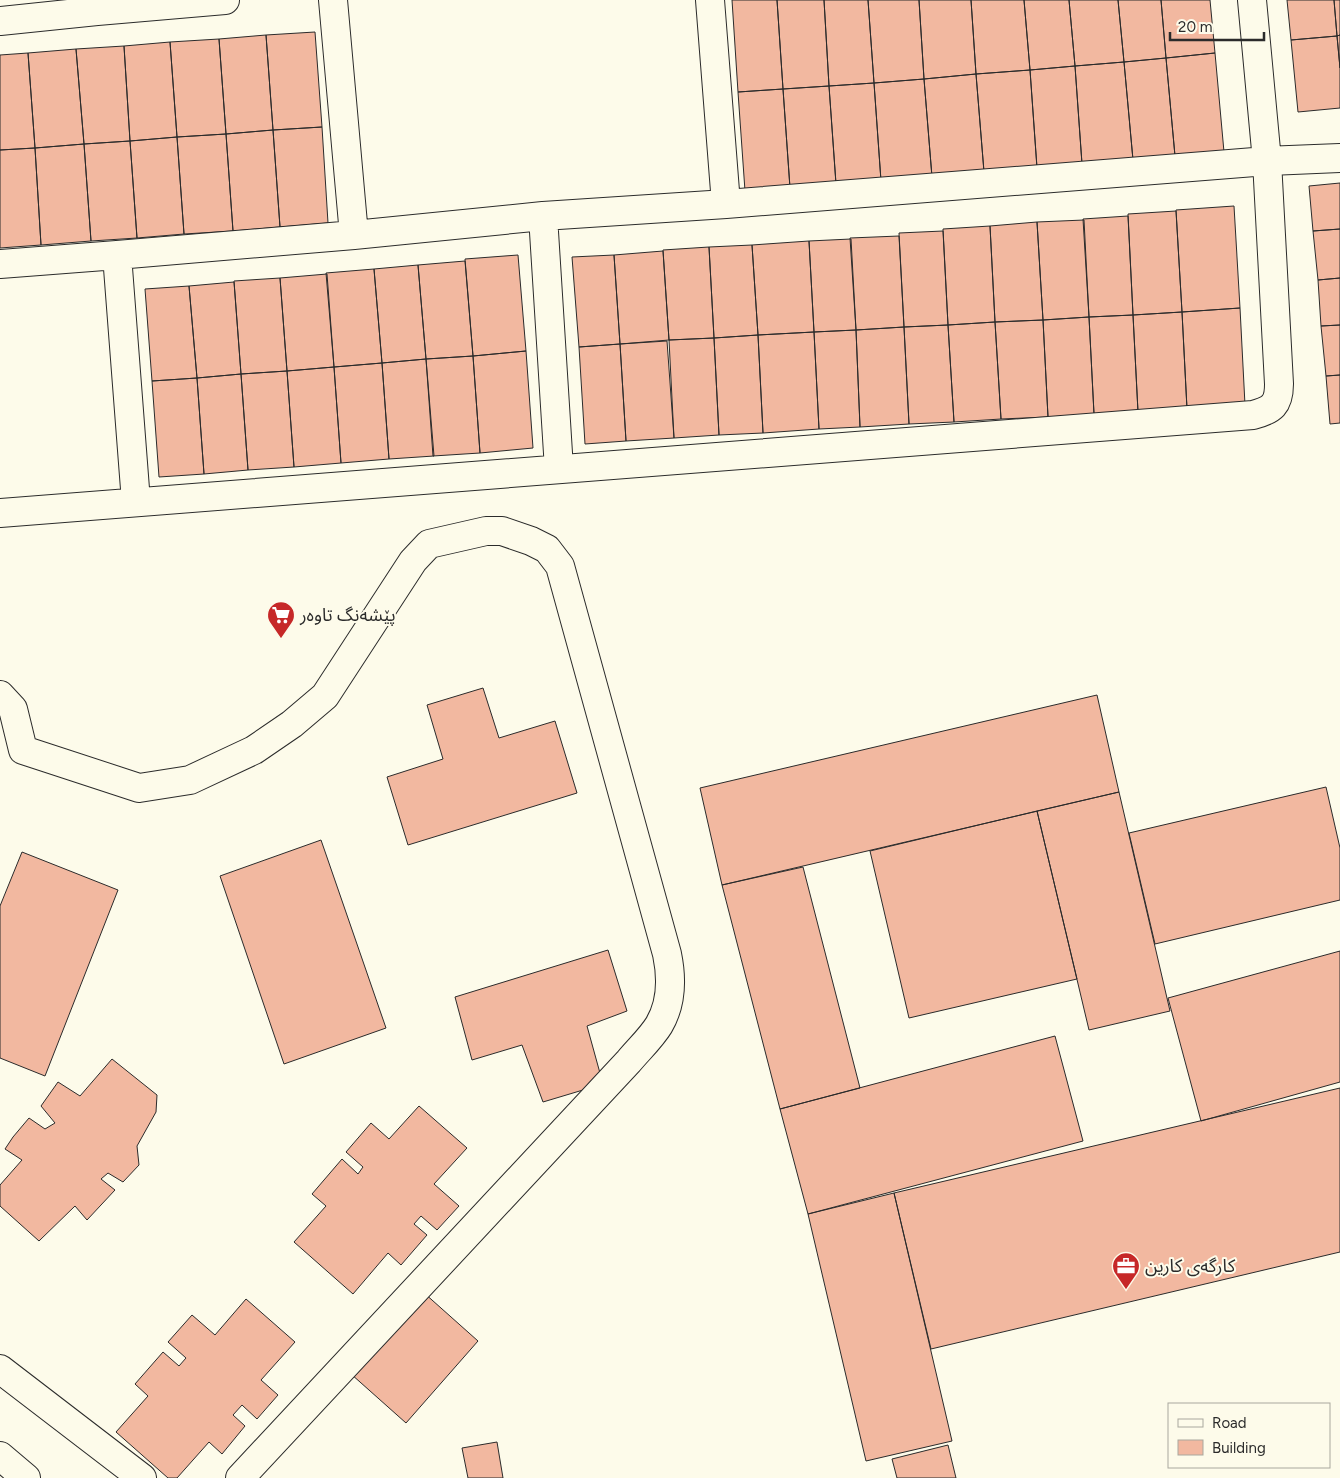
<svg xmlns="http://www.w3.org/2000/svg" width="1340" height="1478" font-family="Figtree,'Noto Sans Arabic',sans-serif">
<style>
.building{fill:#f2b8a0;stroke:#2b2b2b}
.lines{fill:none;stroke-linecap:round;stroke-linejoin:round}
.minor-casing{stroke:#2b2b2b;stroke-width:30}
.minor{stroke:#fdfbea;stroke-width:28}
.labels{text-anchor:middle;dominant-baseline:central;stroke-width:4;stroke-linejoin:round;paint-order:stroke}
.poi-label{font-size:18px;fill:#2b2b2b;stroke:#fdfbea;text-anchor:start}
</style>
<rect width="100%" height="100%" fill="#fdfbea"/>
<!-- building -->
<path class="building" d="M732 0H777L783 89 738 92Z
M777 0H824L829 86 783 89Z
M824 0H868L874 83 829 86Z
M868 0H919L924 79 874 83Z
M919 0H971L976 74 924 79Z
M971 0H1024L1030 70 976 74Z
M1024 0H1069L1075 66 1030 70Z
M1069 0H1118L1124 62 1075 66Z
M1118 0H1161L1166 58 1124 62Z
M1161 0H1210L1215 53 1166 58Z
M1287 0H1334L1337 36 1291 40Z
M1334 0H1340V35L1337 36Z
M315 32 322 127 273 130 266 35Z
M266 35 273 130 226 134 219 39Z
M1340 35V68L1337 36Z
M1337 36 1340 68V108L1298 112 1291 40Z
M219 39 226 134 177 137 170 42Z
M170 42 177 137 130 141 124 46Z
M124 46 130 141 84 144 76 49Z
M76 49 84 144 35 148 28 53Z
M28 53 35 148 0 150V55Z
M1215 53 1224 152 1175 156 1166 58Z
M1166 58 1175 156 1133 160 1124 62Z
M1124 62 1133 160 1082 164 1075 66Z
M1075 66 1082 164 1037 168 1030 70Z
M1030 70 1037 168 984 172 976 74Z
M976 74 984 172 932 177 924 79Z
M924 79 932 177 881 181 874 83Z
M874 83 881 181 836 184 829 86Z
M829 86 836 184 790 188 783 89Z
M783 89 790 188 745 191 738 92Z
M322 127 328 223 280 227 273 130Z
M273 130 280 227 233 231 226 134Z
M226 134 233 231 184 234 177 137Z
M177 137 184 234 137 238 130 141Z
M130 141 137 238 91 241 84 144Z
M84 144 91 241 41 245 35 148Z
M35 148 41 245 0 248V150Z
M1340 183V229L1313 231 1309 186Z
M1234 206 1240 308 1182 312 1176 210Z
M1176 211 1182 312 1133 315 1128 214Z
M1128 216 1133 315 1089 317 1083 219Z
M1084 220 1089 317 1043 320 1037 222Z
M1037 222 1043 320 995 322 990 226Z
M990 226 995 322 948 325 943 229Z
M1340 229V278L1318 280 1313 231Z
M943 231 948 325 904 327 899 233Z
M899 236 904 327 856 330 850 238Z
M851 239 856 330 814 332 809 241Z
M809 241 814 332 758 335 752 245Z
M752 245 758 335 714 338 709 247Z
M709 247 714 338 669 340 663 250Z
M663 251 669 340 620 344 614 255Z
M518 255 526 351 473 356 465 259Z
M614 255 620 344 579 347 572 257Z
M465 261 473 356 426 359 418 265Z
M418 265 426 359 382 363 374 269Z
M374 269 382 363 334 367 326 273Z
M327 274 334 367 287 371 280 278Z
M280 278 287 371 241 374 234 281Z
M1340 278V325L1321 326 1318 280Z
M234 282 241 374 197 378 189 286Z
M189 286 197 378 152 381 145 289Z
M1240 308 1245 405 1187 409 1182 312Z
M1182 312 1187 409 1138 412 1133 315Z
M1133 315 1138 412 1094 414 1089 317Z
M1089 317 1094 414 1048 417 1043 320Z
M1043 320 1048 417 1001 419 995 322Z
M995 322 1001 419 954 422 948 325Z
M948 325 954 422 909 424 904 327Z
M1340 325V375L1326 376 1321 326Z
M904 327 909 424 860 427 856 330Z
M856 330 860 427 819 429 814 332Z
M814 332 819 429 763 433 758 335Z
M758 335 763 433 719 435 714 338Z
M714 338 719 435 674 438 669 340Z
M667 341 674 438 626 441 620 344Z
M620 344 626 441 585 444 579 347Z
M526 351 533 448 480 453 473 356Z
M473 356 480 453 433 456 426 359Z
M426 359 434 456 389 459 382 363Z
M382 363 389 459 341 463 334 367Z
M334 367 341 463 294 467 287 371Z
M287 371 294 467 248 470 241 374Z
M241 374 248 470 204 474 197 378Z
M1340 375V423L1330 424 1326 376Z
M197 378 204 474 159 477 152 381Z
M483 688 499 738 555 721 577 793 408 845 387 777 443 759 427 705Z
M1097 695 1119 792 722 885 700 788Z
M1326 787 1340 848V900L1155 944 1129 833Z
M1119 792 1170 1011 1089 1030 1037 811Z
M1037 811 1077 979 909 1018 870 851Z
M321 840 386 1028 284 1064 220 876Z
M22 852 118 890 45 1076 0 1058V906Z
M803 867 860 1088 780 1109 722 885Z
M608 950 627 1011 587 1026 603 1084 543 1102 522 1045 472 1060 455 997Z
M1340 951V1082L1201 1121 1168 998Z
M1055 1036 1083 1141 808 1214 780 1109Z
M112 1059 157 1095 156 1112 137 1146 139 1165 123 1182 108 1173 101 1179 115 1190 87 1220 75 1206 39 1241 0 1206V1185L22 1160 5 1149 13 1137 29 1118 45 1129 55 1123 41 1106 58 1082 80 1096Z
M1340 1088V1252L931 1349 894 1193Z
M419 1106 467 1148 434 1184 459 1206 437 1230 421 1216 414 1224 427 1235 401 1265 388 1253 353 1294 294 1242 326 1206 312 1194 342 1159 358 1174 363 1167 346 1152 371 1123 389 1139Z
M894 1193 952 1441 866 1461 808 1214Z
M423 1292 478 1341 406 1423 351 1374Z
M246 1299 295 1342 261 1380 278 1395 257 1419 242 1405 233 1415 245 1426 222 1454 209 1442 177 1478H168L116 1432 148 1396 135 1384 163 1352 179 1366 186 1358 168 1342 192 1315 215 1335Z
M497 1442 503 1478H468L462 1448Z
M948 1445 956 1478H897L892 1459Z"/>
<g class="lines">
<!-- minor casing -->
<g class="minor-casing">
<path id="minor" d="M333 0 354 235
M710 0 726 204
M0 21 97 11 225 0
M543 216 559 469
M117 255 136 502
M0 264 117 255 354 235 543 216 726 204 1267 161 1340 158
M0 513 1253 415C1272 410 1279 405 1279 384L1267 161 1252 0
M0 695 13 709 23 750 139 788 190 780 254 750 292 724 325 696 413 561 429 544 486 531H502L531 541 547 549 560 566 667 954C672 978 672 1003 659 1025 651 1038 639 1049 629 1061L240 1478
M0 1369 142 1478
M0 1456 26 1478"/>
</g>
<!-- minor -->
<use href="#minor" class="minor"/>
</g>
<!-- icons -->
<defs>
<g id="supermarket-pin" transform="scale(1.4375)"><path d="M0 17L-7.5 6A9.5 9.5 0 1 1 7.5 6Z" fill="#c62828" stroke="#fdfbea"/><path d="M-6-5.5h2.5l.6 2H6L4.5 2H-2.5L-4.4-4H-6ZM-1.5 3.2a1.3 1.3 0 1 0 .1 0ZM3 3.2a1.3 1.3 0 1 0 .1 0Z" fill="#fff"/></g>
<g id="office-pin" transform="scale(1.4375)"><path d="M0 17L-7.5 6A9.5 9.5 0 1 1 7.5 6Z" fill="#c62828" stroke="#fdfbea"/><path d="M-6-3h4V-5.5h4V-3h4V5H-6ZM-1-4.5V-3h2v-1.5ZM-6 0V1H6V0Z" fill="#fff"/></g>
</defs>
<g fill-rule="evenodd">
<use href="#supermarket-pin" x="281" y="615"/>
<use href="#office-pin" x="1126" y="1266"/>
</g>
<g class="labels">
<!-- poi labels -->
<g class="poi-label">
<text x="300" y="615">پێشەنگ تاوەر</text>
<text x="1145" y="1266">کارگەی کارین</text>
</g>
</g>
<!-- legend -->
<rect x="1168" y="1403" width="162" height="65" fill="#fdfbea" stroke="#a9a89e"/>
<rect x="1178" y="1419" width="25" height="8" fill="#fdfbea" stroke="#a9a89e"/>
<text x="1212" y="1428" font-size="15" fill="#2b2b2b">Road</text>
<rect x="1178" y="1440" width="25" height="15" fill="#f2b8a0" stroke="#a9a89e"/>
<text x="1212" y="1453" font-size="15" fill="#2b2b2b">Building</text>
<!-- scale -->
<path d="M1170 32v8h94v-8" fill="none" stroke="#2b2b2b" stroke-width="2.5"/>
<text x="1178" y="32" font-size="15" fill="#2b2b2b" stroke="#fdfbea" stroke-width="4" paint-order="stroke">20 m</text>
</svg>
